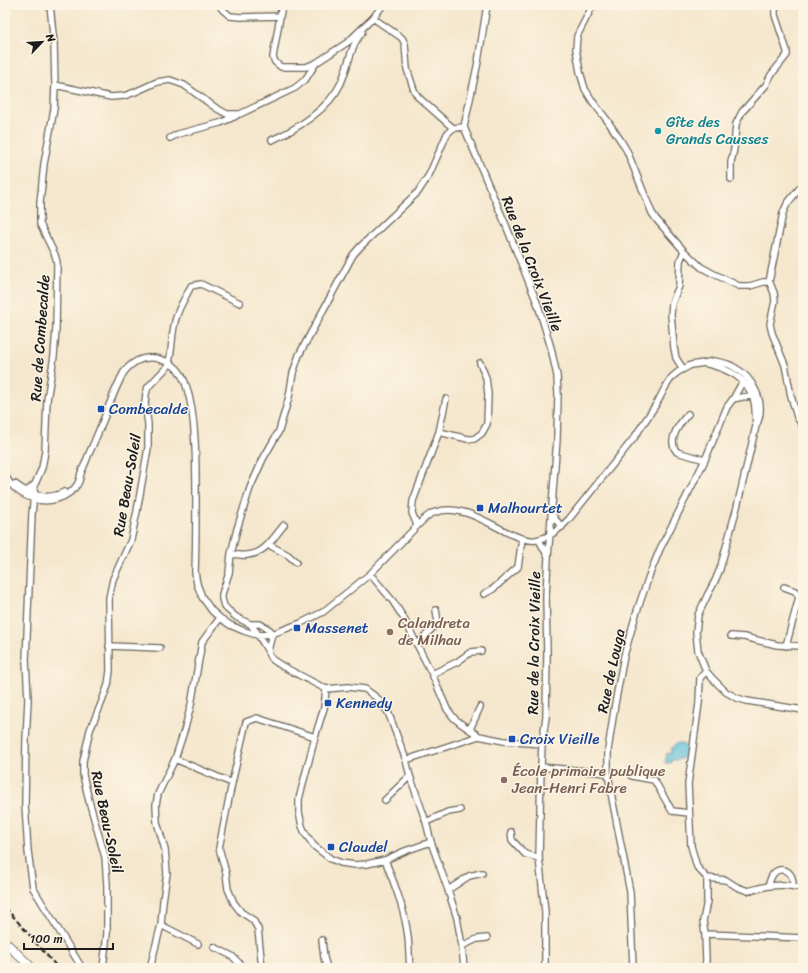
<svg xmlns="http://www.w3.org/2000/svg" width="808" height="973" font-family="Sriracha,sans-serif">
<style>
.water{fill:#5dc0db;stroke:#3c6e7c}
.lines{fill:none;stroke-linecap:round;stroke-linejoin:round}
.street-casing{stroke:#68635a;stroke-width:8}
.secondary-casing{stroke:#68635a;stroke-width:10}
.street{stroke:#fff;stroke-width:5.5}
.secondary{stroke:#fff;stroke-width:8}
.rail{stroke:#1c1c1c;stroke-width:2;stroke-dasharray:6 3;stroke-linecap:butt}
.culture-dot{fill:#0f9aa8;stroke:#fcf5e5;stroke-width:1.5}
.transit-dot{fill:#1a4fb4;stroke:#fcf5e5;stroke-width:1.5}
.education-dot{fill:#8d6e63;stroke:#fcf5e5;stroke-width:1.5}
.labels{text-anchor:middle;dominant-baseline:central;stroke-width:3;stroke-linejoin:round;paint-order:stroke}
.culture-label{font-size:15px;fill:#0d838f;stroke:#fcf5e5;text-anchor:start}
.street-label{font-size:15px;fill:#1c1c1c;stroke:#fcf5e5}
.transit-label{font-size:15px;fill:#164399;stroke:#fcf5e5;text-anchor:start}
.education-label{font-size:15px;fill:#785e54;stroke:#fcf5e5;text-anchor:start}
</style>
<rect width="100%" height="100%" fill="#fcf5e5"/>
<filter id="ink" filterUnits="userSpaceOnUse"><feTurbulence type="fractalNoise" baseFrequency=".025" numOctaves="2"/><feDisplacementMap in="SourceGraphic" scale="8" xChannelSelector="R" yChannelSelector="G"/><feConvolveMatrix kernelMatrix="1 2 1 2 8 2 1 2 1" color-interpolation-filters="sRGB"/></filter>
<filter id="wash" filterUnits="userSpaceOnUse"><feTurbulence type="fractalNoise" baseFrequency=".012" numOctaves="4" result="noise"/><feDisplacementMap in="SourceGraphic" scale="16" xChannelSelector="R" yChannelSelector="G"/><feGaussianBlur stdDeviation="0.9" result="paint"/><feColorMatrix in="noise" values="0 0 0 0 0 0 0 0 0 0 0 0 0 0 0 0 0 1.4 0 .05"/><feComposite in="paint" operator="in"/></filter>
<g filter="url(#wash)">
<rect width="100%" height="100%" fill="#f5e7cd"/>
<!-- water -->
<path class="water" d="M678 743C686 744 692 751 684 757 681 760 675 760 671 760V763H665L667 753 671 754C670 748 673 745 678 743Z"/>
</g>
<g filter="url(#ink)">
<g class="lines">
<!-- street casing -->
<g class="street-casing">
<path id="street" d="M219 5 223 10 230 16 241 17 280 16
M282 5 273 57 275 62 281 67H306L316 63 348 42 373 18 402 38 405 44 407 69 414 90 418 97 453 128 464 127
M593 5 577 36 576 49 580 72 585 89 593 102 607 120 621 141 627 151 652 213 656 219 684 251 701 267 712 273 739 286H750L763 282H769L770 283 774 293 775 301 770 324 772 333 785 365 791 396 797 417 803 427
M373 18 383 5
M55 85 111 97 124 96 135 92 157 82 170 80 184 85 216 108 227 114H240L295 88 305 80 316 63
M464 127 488 184 505 223 538 305 551 348 557 376 558 394 557 439 548 558 546 596 547 654 546 717 542 744 541 767 539 858 545 912V968
M464 127 478 62 487 5
M170 138 178 134 220 123 236 116
M272 140C297 129 329 109 341 83 346 71 349 58 354 45 356 41 359 36 362 32
M731 179V162L734 149 736 124 742 112 766 85 771 75 787 55V51L775 15V9L778 5
M769 282 783 213 787 204 803 184
M714 361C720 362 727 363 732 366 754 377 767 404 756 426 755 418 756 409 754 401 748 377 726 368 704 363Z
M169 362C173 347 171 330 177 315 180 305 187 295 191 286L201 284 240 303
M683 369 676 358 674 348 671 315 672 303 679 286 680 261 684 251
M733 399 742 397 752 396
M688 414C680 423 666 440 677 452L705 460
M756 426 737 507 720 569 715 581 708 594 698 615 696 632 698 651 706 671 712 678 726 692 737 698 747 701 803 710
M439 432 468 439H474L482 433 487 424 488 394 486 378 480 363
M5 474C9 486 22 495 34 499 49 504 68 498 77 485 80 481 80 477 81 473 83 468 86 462 88 456 92 447 96 438 100 428 108 409 114 390 124 372 133 361 144 355 159 359 168 361 178 367 182 376 188 386 190 400 192 411 196 438 196 465 196 493 196 519 196 546 195 572L197 584 202 597 212 611 220 618 230 625 244 631 257 635 272 634 301 623 323 612 370 574 421 522C425 518 430 513 436 512 462 503 490 525 513 535 520 538 528 541 536 540 549 538 561 528 569 519L634 438 657 403 666 386 672 377 678 372 691 365 704 363
M15 484C29 495 48 501 64 492
M35 484 42 468 45 451 47 400 54 356 56 329 57 262 55 255 40 224V203L44 164 54 109 55 85 54 44 50 5
M27 491 35 484 32 514 26 660 28 700 26 740 25 805 28 851 33 888 82 968
M551 511 555 519 562 527
M417 525 412 513 413 501 439 432 446 399
M539 540 547 555
M269 545 288 555 296 562
M231 554C236 554 242 556 247 555 265 554 274 537 284 525
M370 574 392 600 403 617 432 674 447 709 454 718 460 723 479 736 504 741 542 744
M784 587 795 591 799 597
M484 594 493 589 518 567 522 539
M250 624 236 617 228 610 224 606 222 599V594L229 573 231 554 237 529 250 488 263 459 279 431 289 397 293 373 299 355 353 255 360 247 418 192 429 175 447 134 453 128
M250 624H260L270 630 272 634 268 651C264 645 260 638 256 631 254 629 252 627 250 624Z
M731 636 744 637 777 645 803 646
M417 645 438 622 436 610
M109 646 160 648
M786 646 799 597
M268 651 269 655 273 660 282 666 326 689 348 687 365 689 377 698 388 712 406 760 410 776 426 822 431 842 448 890 457 918 462 946 464 968
M432 674 457 662 471 652 481 651
M326 689 324 708 315 737 299 799V812L302 826 305 833 314 846 331 859 341 863 355 865 367 864 385 860 405 851 431 842
M470 729 480 707
M175 759 232 783 219 848 226 873 228 889 234 903 241 912 253 920 258 929 262 968
M406 760 479 736
M541 767 608 773
M632 776 654 780 672 811 689 813
M232 783 246 722 257 718 315 737
M385 800 410 776
M426 822 448 812 460 810
M511 832 512 840 525 854 539 858
M385 860C395 885 405 911 408 937 409 947 409 958 410 968
M707 878 726 880 737 887 748 891 768 886 783 885 797 887 803 888
M768 886C770 881 771 875 775 872 780 868 787 870 790 874 793 877 793 882 793 886
M448 890 469 876 482 873
M161 925 198 944
M705 934 803 938
M322 940 324 958 327 968
M462 946 477 939 487 938
M214 947 232 956 244 968
M103 968 107 934V884L105 857 89 801 83 775V761L90 730 101 704 108 685 110 671 109 598 113 579 131 540 137 511 148 448V424L145 403 146 394 148 387 170 364
M150 968 161 925 163 901 167 873 165 850 157 822 156 805 158 794 175 759 185 728 191 705 202 642 220 618
M633 968 630 892 612 798 608 773V750L615 704 624 656 636 614 649 576 660 549 705 460 727 407 733 399 743 381
M705 968 706 960 705 934 703 921 707 901V878L697 867 691 846 688 784 699 703 700 678 706 671"/>
</g>
<!-- secondary casing -->
<g class="secondary-casing">
<path id="secondary" d="M5 942 32 968"/>
</g>
<!-- street -->
<use href="#street" class="street"/>
<!-- secondary -->
<use href="#secondary" class="secondary"/>
<!-- rail -->
<path class="rail" d="M5 907 58 968"/>
</g>
</g>
<!-- markers -->
<circle class="culture-dot" cx="658" cy="131" r="4"/>
<g class="transit-dot">
<rect x="97" y="405" width="8" height="8" rx="2"/>
<rect x="476" y="504" width="8" height="8" rx="2"/>
<rect x="293" y="624" width="8" height="8" rx="2"/>
<rect x="324" y="699" width="8" height="8" rx="2"/>
<rect x="508" y="735" width="8" height="8" rx="2"/>
<rect x="327" y="843" width="8" height="8" rx="2"/>
</g>
<g class="education-dot">
<circle cx="390" cy="632" r="4"/>
<circle cx="504" cy="780" r="4"/>
</g>
<g class="labels">
<!-- culture labels -->
<g class="culture-label">
<text x="666" y="122">Gîte des<tspan x="666" dy="17">Grands Causses</tspan></text>
</g>
<!-- street labels -->
<g class="street-label">
<text transform="translate(532 264) rotate(69)">Rue de la Croix Vieille</text>
<text transform="translate(40 338) rotate(-86)">Rue de Combecalde</text>
<text transform="translate(127 485) rotate(-80)">Rue Beau-Soleil</text>
<text transform="translate(534 643) rotate(-89)">Rue de la Croix Vieille</text>
<text transform="translate(611 671) rotate(-78)">Rue de Louga</text>
<text transform="translate(107 822) rotate(78)">Rue Beau-Soleil</text>
</g>
<!-- transit labels -->
<g class="transit-label">
<text x="109" y="409">Combecalde</text>
<text x="488" y="508">Malhourtet</text>
<text x="305" y="628">Massenet</text>
<text x="336" y="703">Kennedy</text>
<text x="520" y="739">Croix Vieille</text>
<text x="339" y="847">Claudel</text>
</g>
<!-- education labels -->
<g class="education-label">
<text x="398" y="623">Calandreta<tspan x="398" dy="17">de Milhau</tspan></text>
<text x="512" y="771">École primaire publique<tspan x="512" dy="17">Jean-Henri Fabre</tspan></text>
</g>
</g>
<!-- margin -->
<rect width="808" height="973" fill="none" stroke="#fcf5e5" stroke-width="20"/>
<!-- north arrow -->
<g transform="translate(42 42) rotate(65)" stroke="#fcf5e5" stroke-width="3" paint-order="stroke">
<path d="M0-3L7 15L0 10L-7 15Z" fill="#1c1c1c"/>
<text y="-6" font-size="11" font-weight="bold" text-anchor="middle" fill="#1c1c1c">N</text>
</g>
<!-- scale -->
<path d="M24 943v6h89v-6" fill="none" stroke="#1c1c1c" stroke-width="2"/>
<text x="30" y="943" font-size="12" fill="#1c1c1c" stroke="#fcf5e5" stroke-width="3" paint-order="stroke">100 m</text>
</svg>
